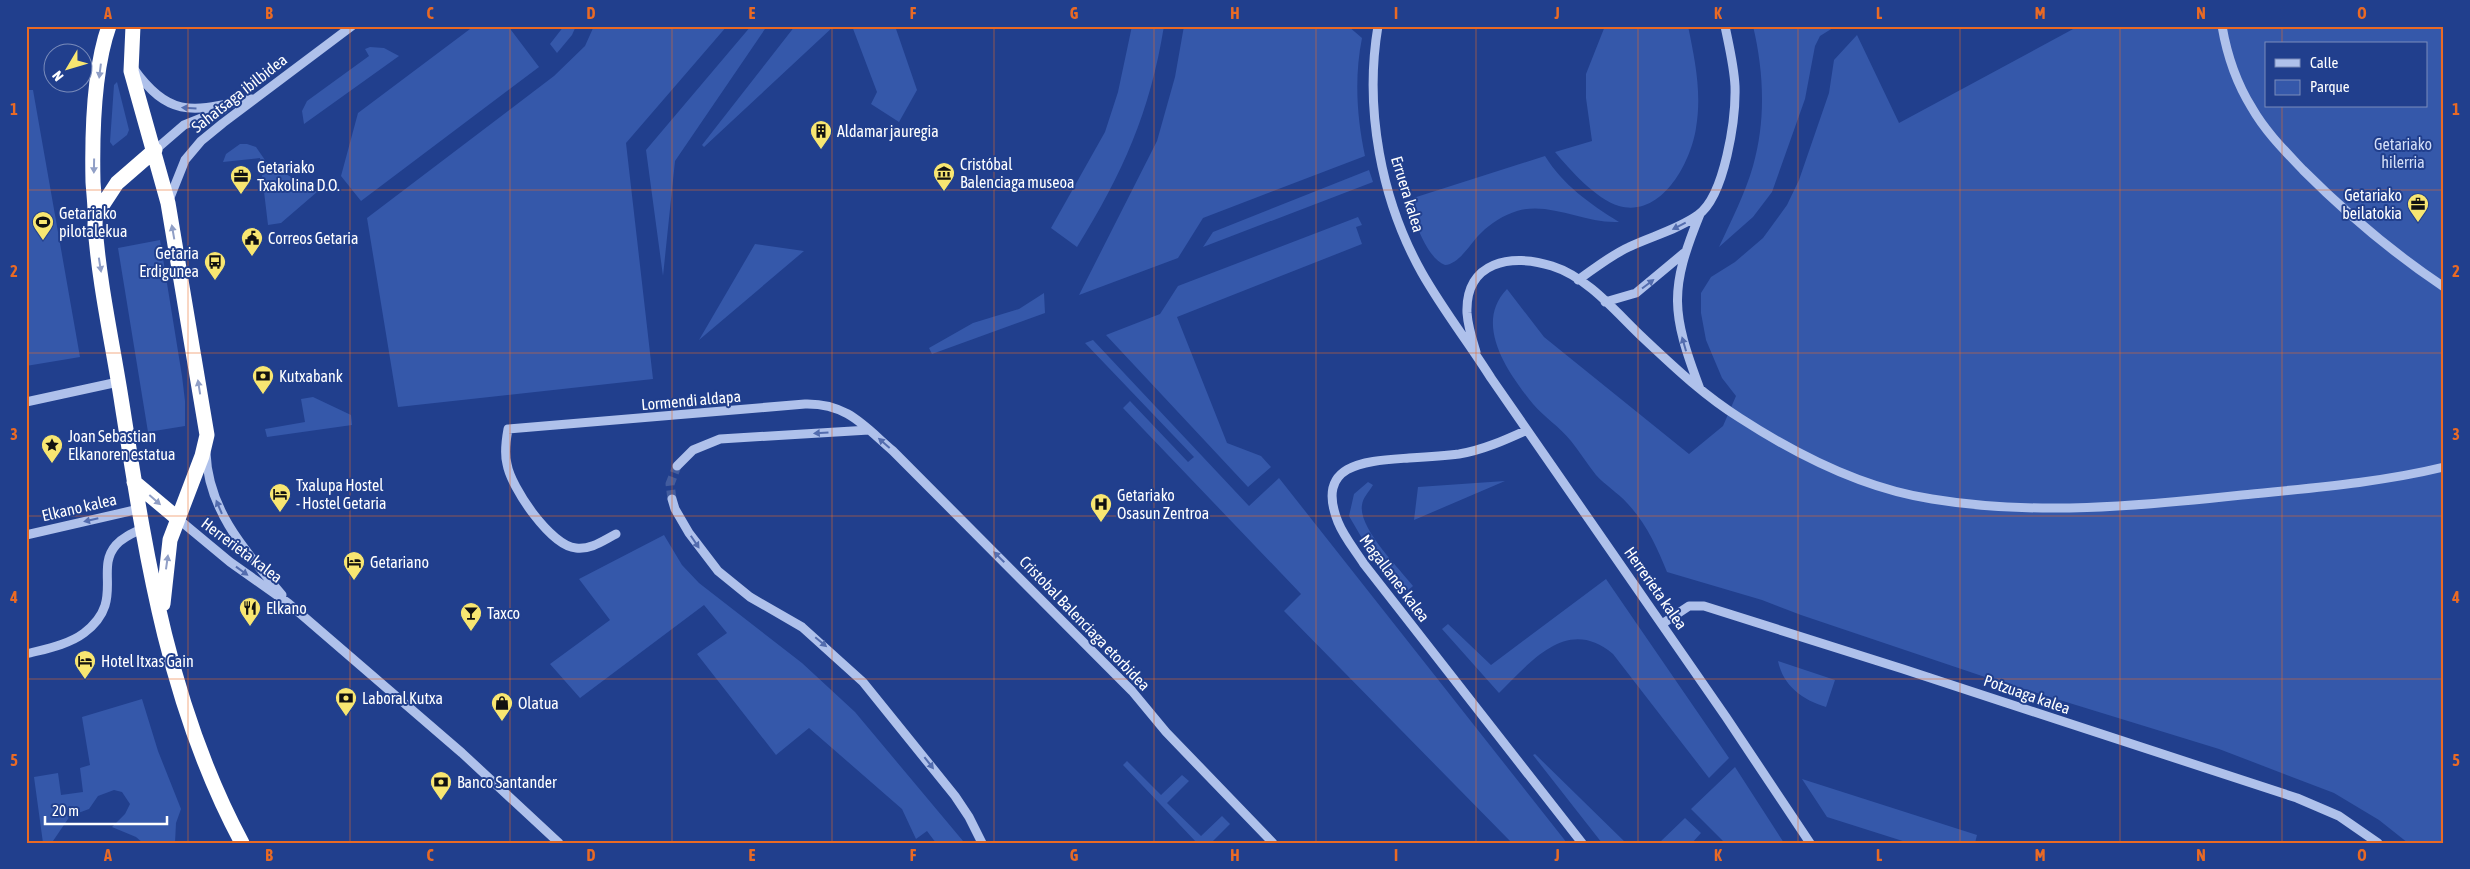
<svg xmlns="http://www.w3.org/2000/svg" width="2470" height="869" font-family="'Asap Condensed',sans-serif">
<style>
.green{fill:#3558aa;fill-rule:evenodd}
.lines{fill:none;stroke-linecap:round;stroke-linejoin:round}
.minor-tunnel{stroke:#425c9e;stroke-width:9;stroke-dasharray:9 4.5;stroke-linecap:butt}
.minor{stroke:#afc1eb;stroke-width:9}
.highway{stroke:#fff;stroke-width:15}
.oneway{fill:#909fc6}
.oneway2{fill:#536cae}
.grid{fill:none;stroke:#ea6a24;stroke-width:1;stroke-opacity:0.55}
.labels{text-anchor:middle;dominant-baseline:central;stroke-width:4;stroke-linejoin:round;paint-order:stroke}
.street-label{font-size:16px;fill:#fff;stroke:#213f8d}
.poi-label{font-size:16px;fill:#fff;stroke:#213f8d;text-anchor:start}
.park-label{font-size:16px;fill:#d4dff8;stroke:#213f8d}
.neatline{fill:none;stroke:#ea6a24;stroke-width:2}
.grid-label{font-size:16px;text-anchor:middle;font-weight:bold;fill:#ea6a24}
</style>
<rect width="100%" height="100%" fill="#213f8d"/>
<!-- green -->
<path class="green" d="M474 26H508L539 67 361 201 341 176 358 113Z
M564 26H576L572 35 557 53 550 44Z
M594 26H727L626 143 653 379 398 407 367 218 554 76 585 46Z
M751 26H767L675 161 663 276 646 150Z
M795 26H834L704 147 702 145Z
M852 26H895L917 90 899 122 871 104 877 92Z
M1132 26H1164C1150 112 1123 173 1077 247L1051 228 1105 132 1118 92Z
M1184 26H1348L1362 38C1354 78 1357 118 1365 156L1203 218 1178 258 1079 295 1157 141 1175 77Z
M1605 26H1688C1695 60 1702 93 1696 128 1691 162 1662 218 1619 206 1596 199 1570 170 1555 152L1592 141 1586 98V74Z
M1753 26H1836L1820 36 1815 46 1805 99 1772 192 1753 217 1719 247C1731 221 1745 194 1753 166 1766 121 1764 72 1753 26Z
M2075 26H2444V843H2408L2379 820 2334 793 2219 749 1985 677 1801 615 1762 600 1667 572C1657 547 1646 523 1627 503 1618 493 1605 485 1596 475 1587 464 1580 452 1571 441 1560 427 1544 417 1533 404 1508 373 1473 324 1507 289L1544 337 1689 454 1723 426 1736 396 1722 378 1706 340 1701 313V293L1711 277 1735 262 1763 238 1787 205 1799 180 1829 93 1834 60 1857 35 1899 123 2075 28ZM2266 44H2426V106H2266Z
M370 47 384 48 399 56 304 124 302 111 307 101 369 56 365 49Z
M117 82 129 130 127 135 113 146 110 142 114 85Z
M26 90H33L80 357 26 366Z
M240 144H247L256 147 267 163 317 192 281 223 268 225 260 158 223 162 226 154Z
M1545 156C1563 185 1590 204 1619 222 1585 224 1550 201 1517 211 1504 215 1491 223 1481 233 1471 242 1460 264 1445 265 1426 258 1414 218 1407 200Z
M1369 170 1373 182 1203 247 1213 232Z
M1358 217 1362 225 1356 227 1362 244 1177 317 1227 443 1261 456 1271 467 1248 487 1106 335 1160 314 1178 286Z
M160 240 182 376 185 401V426L148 432 118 248Z
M755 244 804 251 699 340Z
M1044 293 1045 313 932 354 929 348 973 323 1019 309Z
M1093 340 1249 506 1279 478 1567 843H1512L1284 611 1301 594 1123 408 1130 401 1188 462 1194 457 1085 343Z
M313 397 351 415 352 425 267 437 265 429 305 422 301 399Z
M1505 481 1414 520 1418 487Z
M1368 482 1373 485C1369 492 1363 497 1362 505 1358 528 1399 568 1413 586L1405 593 1363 540 1349 516 1354 494Z
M664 535 682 565 699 583 802 663 855 712 963 841 936 843 927 831 916 839 902 809 809 728 776 755 697 654 727 633 704 605 580 698 550 664 610 620 579 579Z
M1606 579 1729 758 1709 778 1613 654C1567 615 1530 663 1499 693L1442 629 1448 624 1491 665Z
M1778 661 1835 680 1826 707C1803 700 1783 686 1778 661Z
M142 699 158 751 181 809 176 823 175 843H143L136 837 112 827 125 814 130 804 122 792 114 790 98 796 89 809 70 816 53 841 43 843 34 777 58 773 61 795 83 792 80 768 90 765 82 717Z
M1535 754 1626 843H1602L1533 755Z
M1127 761 1161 795 1182 775 1189 781 1167 803 1201 836 1222 816 1230 824 1211 843H1197L1123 765Z
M1735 767 1784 843H1725L1691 809Z
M1802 779 1977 835 1975 843H1909L1827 817Z
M1685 818 1701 833 1692 843H1659Z"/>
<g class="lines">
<!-- minor-tunnel -->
<path class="minor-tunnel" d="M672 499 670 484 677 466"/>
<!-- minor -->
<path class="minor" d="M1378 26C1364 109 1381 200 1422 273 1443 310 1469 343 1491 378L1726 717 1810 843
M2222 26C2227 55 2237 84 2252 108 2265 131 2285 151 2303 170 2346 213 2393 253 2444 287
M134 69C171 121 196 110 252 99
M155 150 184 125 224 109
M169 200 185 160 201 141 223 123 352 26
M1700 214C1669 290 1671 312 1700 389
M1578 280C1594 269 1611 255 1629 247 1652 236 1677 230 1698 215 1725 196 1736 118 1735 86 1734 66 1729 46 1725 26
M1605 302 1636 293 1684 253
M1476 352C1472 339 1468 327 1467 313 1465 261 1512 253 1552 266 1587 277 1615 311 1640 335 1672 365 1703 395 1740 418 1797 455 1865 489 1932 499 2034 516 2140 506 2242 495 2310 488 2378 483 2444 467
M26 402 118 382
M1527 430C1505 440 1483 450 1459 454 1443 456 1426 457 1409 458 1368 461 1314 462 1338 522 1344 537 1355 550 1364 564L1582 843
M206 453C208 511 247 553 282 595
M677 466 693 450 720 439 869 430
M672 499 675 509 689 533 718 571 750 597 802 627 863 682 955 796 969 817 982 843
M177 518 230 562 288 603 462 753 559 843
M616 534C604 540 591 550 576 548 551 546 511 488 507 464 504 453 506 440 508 429L805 404C847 403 864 426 893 451L1132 691 1166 732 1273 843
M26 535 139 509
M1662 624 1689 606H1704L1903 669 2297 798 2339 816 2378 843
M26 654C45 649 68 645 84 633 126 601 94 570 116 545 123 537 133 533 142 529"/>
<!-- highway -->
<path class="highway" d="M109 26C93 71 92 135 93 182 94 197 96 210 95 225 99 284 113 345 122 404 146 556 168 705 242 843
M133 26 131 71 168 203 207 435 202 456 170 540 163 604
M96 215 117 183 155 150
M134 482 177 518"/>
</g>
<!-- one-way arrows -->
<defs><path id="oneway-solid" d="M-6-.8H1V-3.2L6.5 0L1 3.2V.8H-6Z" transform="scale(1.25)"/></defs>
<g class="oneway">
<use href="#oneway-solid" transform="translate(100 71) rotate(97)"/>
<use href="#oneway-solid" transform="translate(94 166) rotate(91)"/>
<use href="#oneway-solid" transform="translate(173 232) rotate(-100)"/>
<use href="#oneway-solid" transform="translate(100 265) rotate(81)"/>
<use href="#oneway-solid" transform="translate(199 387) rotate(-99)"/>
<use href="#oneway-solid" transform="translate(155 500) rotate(41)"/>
<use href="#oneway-solid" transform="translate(167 562) rotate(-82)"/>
</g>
<g class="oneway2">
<use href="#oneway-solid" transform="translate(189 108) rotate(-177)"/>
<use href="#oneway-solid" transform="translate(1679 226) rotate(153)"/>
<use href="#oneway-solid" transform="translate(1648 284) rotate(-37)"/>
<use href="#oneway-solid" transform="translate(1684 344) rotate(-106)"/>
<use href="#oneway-solid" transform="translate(821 433) rotate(176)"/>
<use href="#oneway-solid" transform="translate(884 443) rotate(-139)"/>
<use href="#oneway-solid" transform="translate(219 507) rotate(-113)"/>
<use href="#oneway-solid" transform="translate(91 520) rotate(167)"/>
<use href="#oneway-solid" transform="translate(695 542) rotate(56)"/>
<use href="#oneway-solid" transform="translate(999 557) rotate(-135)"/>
<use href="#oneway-solid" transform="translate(242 571) rotate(36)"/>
<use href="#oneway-solid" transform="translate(821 642) rotate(40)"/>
<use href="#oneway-solid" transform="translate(929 763) rotate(52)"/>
</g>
<!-- grid -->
<path class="grid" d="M188 26V843M350 26V843M510 26V843M672 26V843M832 26V843M994 26V843M1154 26V843M1316 26V843M1476 26V843M1638 26V843M1798 26V843M1960 26V843M2120 26V843M2282 26V44M2282 106V843M26 190H2444M26 353H2444M26 516H2444M26 679H2444"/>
<!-- icons -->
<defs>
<g id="building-pin" transform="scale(1.125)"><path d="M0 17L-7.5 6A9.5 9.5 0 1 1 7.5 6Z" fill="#f8e671" stroke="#213f8d"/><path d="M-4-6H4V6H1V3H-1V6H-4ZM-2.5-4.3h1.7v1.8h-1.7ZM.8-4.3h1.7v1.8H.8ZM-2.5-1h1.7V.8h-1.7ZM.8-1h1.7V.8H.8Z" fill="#111"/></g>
<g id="museum-pin" transform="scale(1.125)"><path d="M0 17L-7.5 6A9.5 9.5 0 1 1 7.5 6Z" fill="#f8e671" stroke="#213f8d"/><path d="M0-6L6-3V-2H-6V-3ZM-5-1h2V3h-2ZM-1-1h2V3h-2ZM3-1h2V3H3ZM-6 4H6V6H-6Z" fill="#111"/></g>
<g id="office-pin" transform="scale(1.125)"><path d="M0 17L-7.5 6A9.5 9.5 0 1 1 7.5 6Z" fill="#f8e671" stroke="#213f8d"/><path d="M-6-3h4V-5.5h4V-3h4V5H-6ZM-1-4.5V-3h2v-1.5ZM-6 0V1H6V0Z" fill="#111"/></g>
<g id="stadium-pin" transform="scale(1.125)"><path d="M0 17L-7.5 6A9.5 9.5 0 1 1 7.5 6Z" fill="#f8e671" stroke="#213f8d"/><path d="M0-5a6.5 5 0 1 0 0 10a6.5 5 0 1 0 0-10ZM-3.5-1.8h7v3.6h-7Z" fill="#111"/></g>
<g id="civic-pin" transform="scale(1.125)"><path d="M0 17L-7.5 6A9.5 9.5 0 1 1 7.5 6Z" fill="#f8e671" stroke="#213f8d"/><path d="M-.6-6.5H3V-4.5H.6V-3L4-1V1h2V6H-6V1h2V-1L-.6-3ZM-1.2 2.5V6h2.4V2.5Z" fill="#111"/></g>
<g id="bus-pin" transform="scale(1.125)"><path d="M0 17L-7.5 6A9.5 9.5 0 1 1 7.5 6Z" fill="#f8e671" stroke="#213f8d"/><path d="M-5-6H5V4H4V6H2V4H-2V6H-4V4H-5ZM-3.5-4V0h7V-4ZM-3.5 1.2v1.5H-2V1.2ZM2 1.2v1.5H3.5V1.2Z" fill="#111"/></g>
<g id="bank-pin" transform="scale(1.125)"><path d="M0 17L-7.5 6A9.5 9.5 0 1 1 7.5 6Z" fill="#f8e671" stroke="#213f8d"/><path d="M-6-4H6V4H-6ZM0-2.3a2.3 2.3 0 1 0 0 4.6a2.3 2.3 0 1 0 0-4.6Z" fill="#111"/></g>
<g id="sight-pin" transform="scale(1.125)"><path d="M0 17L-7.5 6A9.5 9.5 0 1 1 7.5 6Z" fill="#f8e671" stroke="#213f8d"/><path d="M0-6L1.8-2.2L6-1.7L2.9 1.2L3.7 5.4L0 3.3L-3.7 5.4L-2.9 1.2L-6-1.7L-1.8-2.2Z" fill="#111"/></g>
<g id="hotel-pin" transform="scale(1.125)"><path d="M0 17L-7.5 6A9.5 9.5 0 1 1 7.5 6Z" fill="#f8e671" stroke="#213f8d"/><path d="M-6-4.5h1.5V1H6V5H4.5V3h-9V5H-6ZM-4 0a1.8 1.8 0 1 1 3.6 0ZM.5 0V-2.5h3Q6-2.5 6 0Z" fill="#111"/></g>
<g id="hospital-pin" transform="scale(1.125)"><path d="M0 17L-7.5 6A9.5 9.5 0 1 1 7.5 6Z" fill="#f8e671" stroke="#213f8d"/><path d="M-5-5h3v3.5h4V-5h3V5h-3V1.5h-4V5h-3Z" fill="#111"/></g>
<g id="restaurant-pin" transform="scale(1.125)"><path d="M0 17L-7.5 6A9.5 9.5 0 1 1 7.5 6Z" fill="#f8e671" stroke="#213f8d"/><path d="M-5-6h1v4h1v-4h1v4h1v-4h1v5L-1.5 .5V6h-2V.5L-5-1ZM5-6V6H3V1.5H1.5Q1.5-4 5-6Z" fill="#111"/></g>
<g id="bar-pin" transform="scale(1.125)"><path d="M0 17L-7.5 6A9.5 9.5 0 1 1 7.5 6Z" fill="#f8e671" stroke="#213f8d"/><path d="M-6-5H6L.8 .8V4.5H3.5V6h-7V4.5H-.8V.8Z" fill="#111"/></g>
<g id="shop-pin" transform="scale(1.125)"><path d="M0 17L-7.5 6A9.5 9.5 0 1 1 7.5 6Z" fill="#f8e671" stroke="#213f8d"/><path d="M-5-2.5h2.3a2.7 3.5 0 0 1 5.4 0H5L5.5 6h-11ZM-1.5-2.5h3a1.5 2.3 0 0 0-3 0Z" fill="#111"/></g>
</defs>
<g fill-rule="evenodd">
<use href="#building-pin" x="821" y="131"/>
<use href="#museum-pin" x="944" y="173"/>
<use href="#office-pin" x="241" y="176"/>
<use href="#office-pin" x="2418" y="204"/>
<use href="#stadium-pin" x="43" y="222"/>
<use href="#civic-pin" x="252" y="238"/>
<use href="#bus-pin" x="215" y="262"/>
<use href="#bank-pin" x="263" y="376"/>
<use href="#sight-pin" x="52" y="445"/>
<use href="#hotel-pin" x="280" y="494"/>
<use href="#hospital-pin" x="1101" y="504"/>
<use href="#hotel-pin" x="354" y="562"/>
<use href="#restaurant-pin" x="250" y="608"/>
<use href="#bar-pin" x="471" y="613"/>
<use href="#hotel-pin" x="85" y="661"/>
<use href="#bank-pin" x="346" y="698"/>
<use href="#shop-pin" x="502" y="703"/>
<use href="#bank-pin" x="441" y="782"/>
</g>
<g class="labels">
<!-- street labels -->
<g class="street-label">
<text transform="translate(239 93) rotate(-38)">Sahatsaga ibilbidea</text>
<text transform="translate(1408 194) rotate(73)">Erruera kalea</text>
<text transform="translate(691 400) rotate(-5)">Lormendi aldapa</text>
<text transform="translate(79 507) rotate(-13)">Elkano kalea</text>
<text transform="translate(242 550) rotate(37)">Herrerieta kalea</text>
<text transform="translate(1395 578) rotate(53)">Magallanes kalea</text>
<text transform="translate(1656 588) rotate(55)">Herrerieta kalea</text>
<text transform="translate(1085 623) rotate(46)">Cristobal Balenciaga etorbidea</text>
<text transform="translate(2027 694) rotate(19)">Potzuaga kalea</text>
</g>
<!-- poi labels -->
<g class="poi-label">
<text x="837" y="131">Aldamar jauregia</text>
<text x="960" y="164">Cristóbal<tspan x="960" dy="18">Balenciaga museoa</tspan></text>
<text x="257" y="167">Getariako<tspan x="257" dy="18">Txakolina D.O.</tspan></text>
<text x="2402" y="195" text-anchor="end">Getariako<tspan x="2402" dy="18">beilatokia</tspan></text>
<text x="59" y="213">Getariako<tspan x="59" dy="18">pilotalekua</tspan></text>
<text x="268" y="238">Correos Getaria</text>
<text x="199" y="253" text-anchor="end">Getaria<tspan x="199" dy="18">Erdigunea</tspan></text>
<text x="279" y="376">Kutxabank</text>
<text x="68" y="436">Joan Sebastian<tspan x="68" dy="18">Elkanoren estatua</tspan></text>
<text x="296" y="485">Txalupa Hostel<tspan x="296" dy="18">- Hostel Getaria</tspan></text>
<text x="1117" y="495">Getariako<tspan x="1117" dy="18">Osasun Zentroa</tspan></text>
<text x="370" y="562">Getariano</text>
<text x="266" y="608">Elkano</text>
<text x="487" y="613">Taxco</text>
<text x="101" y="661">Hotel Itxas Gain</text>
<text x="362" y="698">Laboral Kutxa</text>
<text x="518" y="703">Olatua</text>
<text x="457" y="782">Banco Santander</text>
</g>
<!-- park labels -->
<g class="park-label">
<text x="2403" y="144">Getariako<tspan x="2403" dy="18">hilerria</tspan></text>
</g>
</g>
<!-- border -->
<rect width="2470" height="869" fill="none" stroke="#213f8d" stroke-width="55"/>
<!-- legend -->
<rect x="2265" y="42" width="162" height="65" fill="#213f8d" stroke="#7a8cbb"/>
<rect x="2275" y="59" width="25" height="8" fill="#afc1eb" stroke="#7a8cbb"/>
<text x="2310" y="68" font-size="15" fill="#ffffff">Calle</text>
<rect x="2275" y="80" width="25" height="15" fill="#3558aa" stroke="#7a8cbb"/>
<text x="2310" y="92" font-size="15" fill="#ffffff">Parque</text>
<!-- north arrow -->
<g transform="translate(68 68) rotate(232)"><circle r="24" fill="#213f8d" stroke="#7a8cbb"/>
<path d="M0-4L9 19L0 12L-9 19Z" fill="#f8e671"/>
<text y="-8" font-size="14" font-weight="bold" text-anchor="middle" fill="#ffffff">N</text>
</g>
<!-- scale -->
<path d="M45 816v8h122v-8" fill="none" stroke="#ffffff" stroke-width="2.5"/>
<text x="52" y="816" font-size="15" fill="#ffffff" stroke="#213f8d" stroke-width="4" paint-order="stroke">20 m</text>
<rect x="28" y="28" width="2414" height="814" class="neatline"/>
<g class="grid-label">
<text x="108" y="19">A</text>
<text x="269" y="19">B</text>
<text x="430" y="19">C</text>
<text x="591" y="19">D</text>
<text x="752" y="19">E</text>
<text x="913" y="19">F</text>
<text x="1074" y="19">G</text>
<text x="1235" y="19">H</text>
<text x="1396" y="19">I</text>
<text x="1557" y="19">J</text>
<text x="1718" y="19">K</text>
<text x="1879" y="19">L</text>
<text x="2040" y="19">M</text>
<text x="2201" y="19">N</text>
<text x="2362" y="19">O</text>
<text x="14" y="115">1</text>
<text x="2456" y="115">1</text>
<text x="14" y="277">2</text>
<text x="2456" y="277">2</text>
<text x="14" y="440">3</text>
<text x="2456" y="440">3</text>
<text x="14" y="603">4</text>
<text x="2456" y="603">4</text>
<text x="14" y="766">5</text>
<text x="2456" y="766">5</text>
<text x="108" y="861">A</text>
<text x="269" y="861">B</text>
<text x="430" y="861">C</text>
<text x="591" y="861">D</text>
<text x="752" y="861">E</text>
<text x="913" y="861">F</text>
<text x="1074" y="861">G</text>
<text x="1235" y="861">H</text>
<text x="1396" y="861">I</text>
<text x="1557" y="861">J</text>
<text x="1718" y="861">K</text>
<text x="1879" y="861">L</text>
<text x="2040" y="861">M</text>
<text x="2201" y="861">N</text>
<text x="2362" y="861">O</text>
</g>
</svg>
